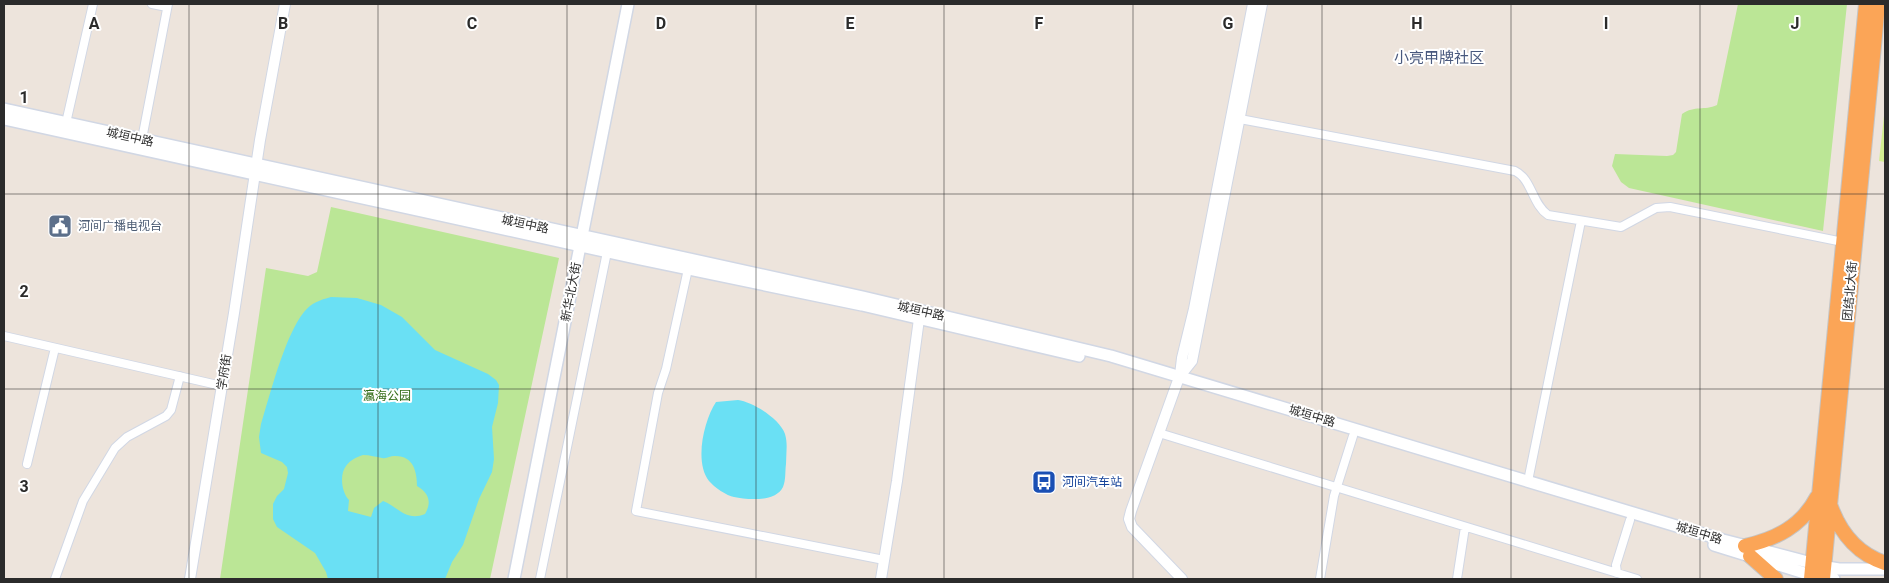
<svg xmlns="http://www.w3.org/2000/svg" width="1889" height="583" font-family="Roboto,'Noto Sans SC',sans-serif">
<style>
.green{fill:#bbe696}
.pitch{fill:#d2ee91}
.water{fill:#6ae0f4;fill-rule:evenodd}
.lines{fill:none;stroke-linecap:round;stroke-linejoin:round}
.minor-casing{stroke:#d1d7e4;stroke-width:10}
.tertiary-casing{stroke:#d1d7e4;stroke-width:12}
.secondary-casing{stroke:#d1d7e4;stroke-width:14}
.trunk-casing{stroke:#c4c4c4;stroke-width:16}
.minor{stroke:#fff;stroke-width:8}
.tertiary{stroke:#fff;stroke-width:10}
.secondary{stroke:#fff;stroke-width:11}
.trunk{stroke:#fba557;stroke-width:14}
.grid{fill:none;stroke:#2b2b2b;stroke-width:1;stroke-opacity:0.55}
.labels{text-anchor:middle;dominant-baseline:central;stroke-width:4;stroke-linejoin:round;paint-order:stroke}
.street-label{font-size:12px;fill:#2b2b2b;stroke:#fff}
.service-label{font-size:12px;fill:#4e5e75;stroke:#fff;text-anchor:start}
.park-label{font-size:12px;fill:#326c17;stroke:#fff}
.transit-label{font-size:12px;fill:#164399;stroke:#fff;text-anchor:start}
.quarter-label{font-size:15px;fill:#49597e;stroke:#fff}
.grid-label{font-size:16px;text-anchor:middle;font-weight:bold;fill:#2b2b2b;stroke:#fff;stroke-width:4;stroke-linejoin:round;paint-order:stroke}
</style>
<rect width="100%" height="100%" fill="#ede4dc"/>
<!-- green -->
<path class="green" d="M1738 4H1847L1823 231 1629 188 1621 182 1612 166 1615 154 1667 156 1673 155 1676 152 1682 114C1695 105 1704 111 1717 105Z
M331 207 559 258 490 579H220L266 268 308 276 317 272Z"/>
<!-- pitch -->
<path class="pitch" d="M1885 107V162L1879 161Z"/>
<!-- water -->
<path class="water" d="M331 297 357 298 381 305 402 317 435 350 488 374 496 380 499 385 498 403 492 427 494 459 492 472 479 499 463 545 452 562 445 579H328L326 572 315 553 277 527 273 519V504L277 496 284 489 288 473 287 467 282 462 261 453 259 437 261 424C270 395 285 335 304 312 311 303 320 300 331 297ZM363 455C370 455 376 457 382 458 387 459 390 456 394 456 413 455 417 471 417 486 429 493 432 502 425 514 406 522 397 506 383 501L374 508 371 517 348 511 349 500C342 493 339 475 346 466 350 460 357 457 363 455Z
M738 400C753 402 780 419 785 434 788 444 786 454 786 464 785 471 786 480 783 487 776 502 748 500 734 497 727 496 714 487 709 481 694 462 704 420 716 402Z"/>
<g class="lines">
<!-- minor casing -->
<g class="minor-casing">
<path id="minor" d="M152 4 167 7
M1240 119 1515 171C1532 179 1532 204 1548 215L1621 227 1656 208 1670 207 1843 242
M66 123 93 4
M142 139 168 4
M688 269 666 369 658 393 636 511 884 560
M4 336 222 386
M1159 433 1637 579
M27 464 55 348
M1528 481 1581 221
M1617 573 1616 565 1630 520
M55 579 83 501 115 448 127 437 166 416 171 410 180 376
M540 579 607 252
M1320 579 1334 496 1353 436
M1457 579 1465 527"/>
</g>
<!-- tertiary casing -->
<g class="tertiary-casing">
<path id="tertiary" d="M1180 375 1182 358 1194 309 1253 4
M190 579 234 313 260 140 285 4
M881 579 897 481 919 319
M1182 579 1132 527 1129 519 1131 511 1177 383 1180 376 1192 361 1262 4"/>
</g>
<!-- secondary casing -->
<g class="secondary-casing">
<path id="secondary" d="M4 109 863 297 1111 356 1723 540 1827 567 1839 569H1885
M4 119 640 259 862 305 1079 356
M1714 545 1814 576 1834 579
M514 579 628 4"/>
</g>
<!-- trunk casing -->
<g class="trunk-casing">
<path id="trunk" d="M1831 507C1841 534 1858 554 1885 563
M1745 546C1776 539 1802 526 1817 497
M1750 556 1776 579
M1811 579 1866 4
M1823 579 1878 4"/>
</g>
<!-- minor -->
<use href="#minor" class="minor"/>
<!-- tertiary -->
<use href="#tertiary" class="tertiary"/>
<!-- secondary -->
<use href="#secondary" class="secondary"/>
<!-- trunk -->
<use href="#trunk" class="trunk"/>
</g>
<!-- grid -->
<path class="grid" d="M189 4V579M378 4V579M567 4V579M756 4V579M944 4V579M1133 4V579M1322 4V579M1511 4V579M1700 4V579M4 194H1885M4 389H1885"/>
<!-- icons -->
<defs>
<g id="civic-square" transform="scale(1.25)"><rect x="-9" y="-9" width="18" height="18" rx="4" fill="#5c6f8a" stroke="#fff"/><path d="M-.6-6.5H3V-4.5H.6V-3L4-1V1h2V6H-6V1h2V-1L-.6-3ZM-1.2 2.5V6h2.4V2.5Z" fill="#fff"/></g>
<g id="bus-square" transform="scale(1.25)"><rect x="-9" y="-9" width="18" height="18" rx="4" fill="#1a4fb4" stroke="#fff"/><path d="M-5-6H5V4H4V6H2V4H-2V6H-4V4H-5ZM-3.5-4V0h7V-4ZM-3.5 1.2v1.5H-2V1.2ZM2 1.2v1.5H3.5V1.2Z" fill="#fff"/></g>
</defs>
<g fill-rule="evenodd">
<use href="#civic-square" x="60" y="226"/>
<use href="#bus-square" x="1044" y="482"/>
</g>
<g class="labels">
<!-- street labels -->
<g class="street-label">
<text transform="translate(130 137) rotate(13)">城垣中路</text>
<text transform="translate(525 224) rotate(12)">城垣中路</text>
<text transform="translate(1850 291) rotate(-85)">团结北大街</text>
<text transform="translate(571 292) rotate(-79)">新华北大街</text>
<text transform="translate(921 311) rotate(13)">城垣中路</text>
<text transform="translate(224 372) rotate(-81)">学府街</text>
<text transform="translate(1312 416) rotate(17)">城垣中路</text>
<text transform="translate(1699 533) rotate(17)">城垣中路</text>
</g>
<!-- service labels -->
<g class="service-label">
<text x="78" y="226">河间广播电视台</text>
</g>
<!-- park labels -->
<g class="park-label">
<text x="387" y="396">瀛海公园</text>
</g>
<!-- transit labels -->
<g class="transit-label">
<text x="1062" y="482">河间汽车站</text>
</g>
<!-- quarter labels -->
<g class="quarter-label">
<text x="1439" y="58">小亮甲牌社区</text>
</g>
</g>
<g class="grid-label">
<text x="94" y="29">A</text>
<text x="283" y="29">B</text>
<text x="472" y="29">C</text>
<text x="661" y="29">D</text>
<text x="850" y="29">E</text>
<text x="1039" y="29">F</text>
<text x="1228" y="29">G</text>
<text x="1417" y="29">H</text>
<text x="1606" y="29">I</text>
<text x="1795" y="29">J</text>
<text x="24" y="103">1</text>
<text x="24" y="297">2</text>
<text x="24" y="492">3</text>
</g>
<!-- border -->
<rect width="1889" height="583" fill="none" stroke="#2b2b2b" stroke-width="10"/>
</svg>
